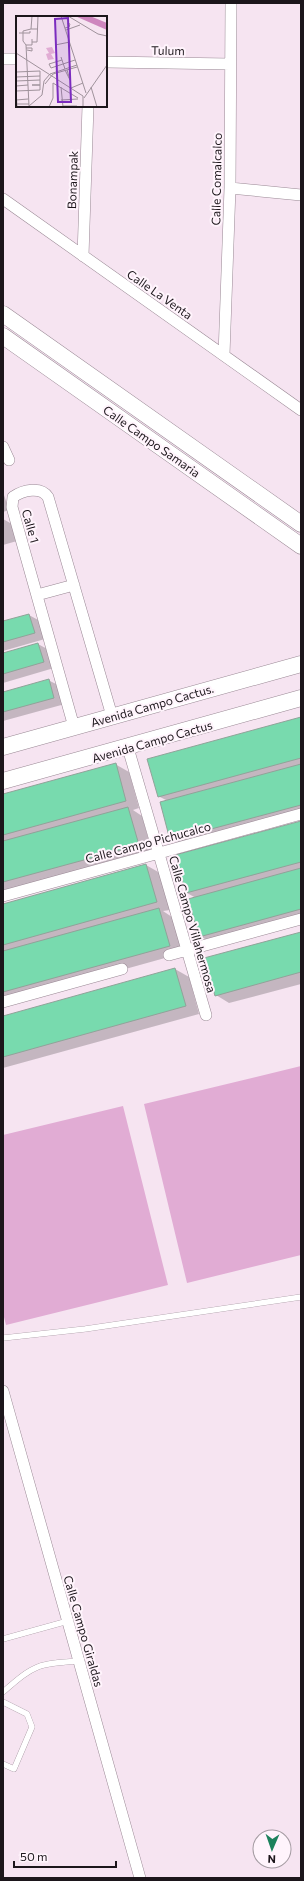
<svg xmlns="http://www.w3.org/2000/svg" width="304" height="1881" font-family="Commissioner,sans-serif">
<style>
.green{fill:#e1acd4}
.shadow{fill:#0003}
.building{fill:#78daae;stroke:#90a399}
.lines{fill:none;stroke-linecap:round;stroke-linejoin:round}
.lane-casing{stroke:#9a8995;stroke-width:6}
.street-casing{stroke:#9a8995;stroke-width:12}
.secondary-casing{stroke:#9a8995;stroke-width:17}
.lane{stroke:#fff;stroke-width:5.5}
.street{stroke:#fff;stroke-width:11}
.secondary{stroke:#fff;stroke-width:16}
.labels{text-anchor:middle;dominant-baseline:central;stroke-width:4;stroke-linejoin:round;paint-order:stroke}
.street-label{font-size:12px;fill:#1c161b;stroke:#fff4fc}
.inset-road{fill:none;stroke:#9f929b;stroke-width:1}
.view{fill:#7b2cbf;fill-opacity:0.15;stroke:#7b2cbf;stroke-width:2}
.inset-edge{fill:none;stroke:#1c161b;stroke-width:2}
</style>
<rect width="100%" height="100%" fill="#f6e4f1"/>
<!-- green -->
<path class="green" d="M301 1066V1255L187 1283 144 1104Z
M123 1106 168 1285 6 1325 3 1313V1135Z"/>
<!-- shadow -->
<path class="shadow" d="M3 492 9 510 3 512Z
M3 519 12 524 17 541 3 545Z
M29 615 40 621 45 639 3 651V622Z
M38 644 49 650 54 668 3 683V654Z
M48 680 60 686 65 704 3 721V693Z
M301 718V816L185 847 171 839 168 801 158 796Z
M115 764 129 772 139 808 133 810 142 816 152 852 3 893V795Z
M301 822V920L213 944 200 936 196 898 187 893Z
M146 865 160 873 170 910 163 911 172 917 183 953 3 1003V905Z
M301 933V984L229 1003 216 995Z
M175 969 189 977 199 1014 3 1068V1017Z"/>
<!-- building -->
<path class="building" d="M29 614 35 633 3 642V621Z
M38 643 44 662 3 674V653Z
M49 679 54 698 3 712V692Z
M301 717V758L158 797 147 759Z
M116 763 126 801 3 835V794Z
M301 764V805L170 840 160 802Z
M128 807 139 845 3 882V841Z
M301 821V862L186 893 175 855Z
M146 864 157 902 3 945V904Z
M301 868V909L199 937 188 899Z
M159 908 170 946 3 992V951Z
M301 932V972L215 996 204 958Z
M175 968 186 1006 3 1057V1016Z"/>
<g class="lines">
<!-- lane casing -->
<g class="lane-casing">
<path id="lane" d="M3 1338 85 1329 301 1297
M3 1639 68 1621
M3 1692C35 1664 37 1664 79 1661
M3 1702 27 1714 32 1727 14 1769 3 1764"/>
</g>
<!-- street casing -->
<g class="street-casing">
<path id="street" d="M3 59H17
M106 62 230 64
M230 188 301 195
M3 199 301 410
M83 256 88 106
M224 355 230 188 231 3
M3 447 9 460
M37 595 74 585
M74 727 12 507 13 497C23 490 41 486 48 497L112 716
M128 748 206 1015
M3 896 301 814
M169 955 301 919
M3 1002 122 969
M3 1391 140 1878"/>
</g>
<!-- secondary casing -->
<g class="secondary-casing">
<path id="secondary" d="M3 314 301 524
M3 336 301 546
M3 747 301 664
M3 781 301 698"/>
</g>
<!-- lane -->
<use href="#lane" class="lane"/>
<!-- street -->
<use href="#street" class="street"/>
<!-- secondary -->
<use href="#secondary" class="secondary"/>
</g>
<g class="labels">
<!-- street labels -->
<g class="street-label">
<text transform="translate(168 50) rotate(1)">Tulum</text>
<text transform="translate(216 179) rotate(-89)">Calle Comalcalco</text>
<text transform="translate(72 180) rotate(-88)">Bonampak</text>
<text transform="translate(160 294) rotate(35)">Calle La Venta</text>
<text transform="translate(152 441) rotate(35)">Calle Campo Samaria</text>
<text transform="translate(31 526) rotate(74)">Calle 1</text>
<text transform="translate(152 705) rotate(-16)">Avenida Campo Cactus.</text>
<text transform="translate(152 741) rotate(-16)">Avenida Campo Cactus</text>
<text transform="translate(148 842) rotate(-15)">Calle Campo Pichucalco</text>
<text transform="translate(193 924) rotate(74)">Calle Campo Villahermosa</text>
<text transform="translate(84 1631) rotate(74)">Calle Campo Giraldas</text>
</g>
</g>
<!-- overview -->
<g transform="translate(16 16)">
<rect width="91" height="91" fill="#f6e4f1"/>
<path d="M36 31 39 37 35 38 38 43 32 44 30 38 33 37 30 32Z" fill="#e1acd4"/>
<path d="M59 0H74L91 7V14Z" fill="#ce86be"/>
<path class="inset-road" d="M16 0 15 13H22M45 0 70 77M52 0 82 18 91 20M49 12 53 11 52 7 54 8 53 11M50 14 64 9M3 17H14V15M16 26H21L22 0M10 29 7 25V15L15 13M39 29 54 26M10 32H16V35L11 34M0 37 67 80V91M45 41 49 53M46 44 33 48 35 52 59 44M49 54 54 64 51 54M0 56 24 55V74L0 75M0 61 24 60M0 65 24 64M29 68 37 58 61 51M24 69H16H24M0 70 12 69M45 71 47 91M75 71 81 91M55 72 67 67M0 74 1 90M68 82 91 49M0 84 12 83M45 84 62 83M0 88H13M13 90 10 29H16V23M13 90 26 79 28 65 34 58 61 49M47 90H61M33 91 37 82V67L62 82"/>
<path class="view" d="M52 2 55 86H42L39 3Z"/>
<rect width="91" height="91" class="inset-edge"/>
</g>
<!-- border -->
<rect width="304" height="1881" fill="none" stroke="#1c161b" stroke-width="8"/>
<!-- north arrow -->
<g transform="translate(272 1849) rotate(182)"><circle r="19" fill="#fff4fc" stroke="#a49ba2"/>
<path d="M0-3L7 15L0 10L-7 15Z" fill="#1c825c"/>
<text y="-6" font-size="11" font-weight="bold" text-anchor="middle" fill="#1c161b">N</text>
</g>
<!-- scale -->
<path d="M14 1861v6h102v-6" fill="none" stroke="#1c161b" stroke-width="2"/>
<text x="20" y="1861" font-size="12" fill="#1c161b" stroke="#fff4fc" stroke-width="3" paint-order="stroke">50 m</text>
</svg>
